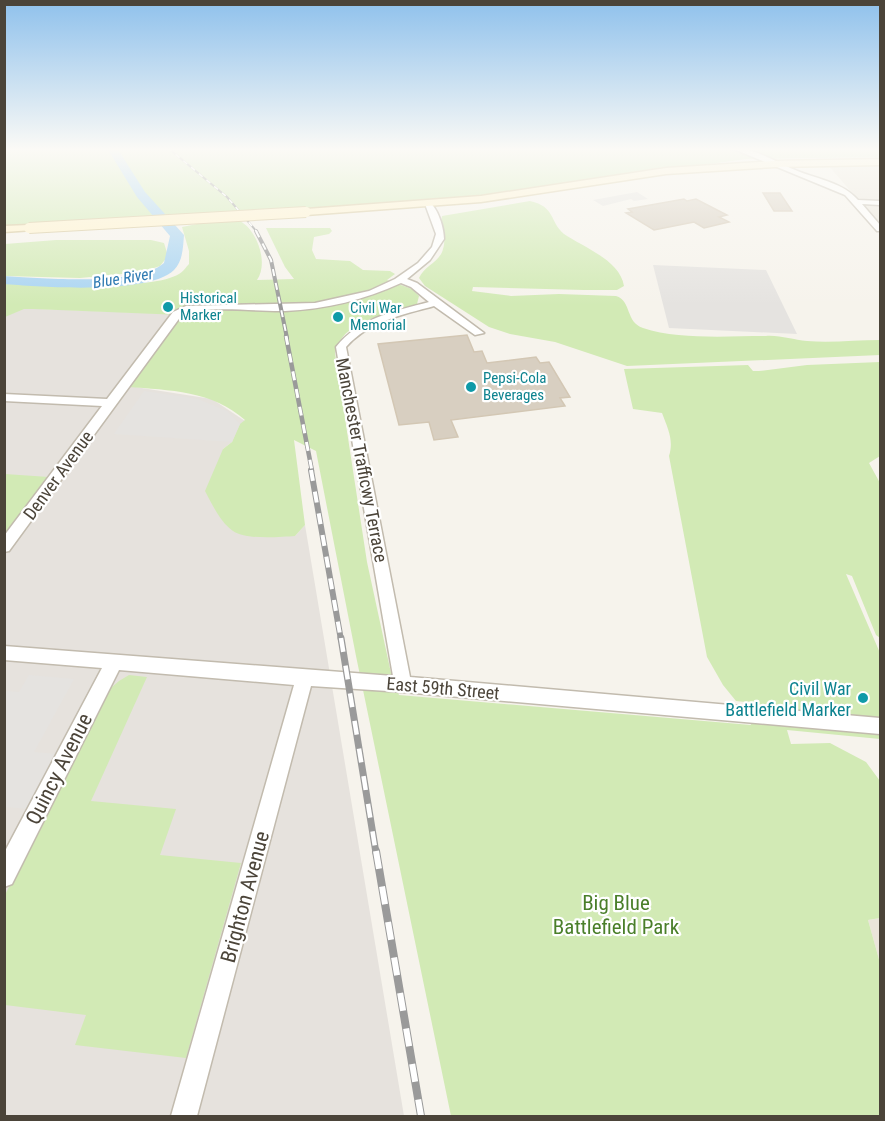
<svg xmlns="http://www.w3.org/2000/svg" width="885" height="1121" font-family="'Roboto Condensed',sans-serif">
<style>
.residential{fill:#eae5da}
.industrial{fill:#e6e2dd}
.green{fill:#d2eab5}
.parking{fill:#e5e3e0}
.lines{fill:none;stroke-linecap:round;stroke-linejoin:round}
.river{fill:#a9d4f2;fill-rule:evenodd}
.building{fill:#d8cfc1;stroke:#d3c7b4;stroke-width:1.5}
.minor-casing{stroke:#c2bbae;stroke-width:3}
.secondary-casing{stroke:#d6c79b;stroke-width:3}
.minor{fill:#fff;fill-rule:evenodd}
.secondary{fill:#fff3cd;fill-rule:evenodd}
.rail-far5-casing{stroke:#9a9a9a;stroke-width:2}
.rail-far4-casing{stroke:#9a9a9a;stroke-width:4}
.rail-far3-casing{stroke:#9a9a9a;stroke-width:4.5}
.rail-far2-casing{stroke:#9a9a9a;stroke-width:6}
.rail-far1-casing{stroke:#9a9a9a;stroke-width:7}
.rail-casing{stroke:#9a9a9a;stroke-width:8}
.rail-far5{stroke:#fff;stroke-width:1.5;stroke-dasharray:5;stroke-linecap:butt}
.rail-far4{stroke:#fff;stroke-width:2;stroke-dasharray:7;stroke-linecap:butt}
.rail-far3{stroke:#fff;stroke-width:3;stroke-dasharray:9;stroke-linecap:butt}
.rail-far2{stroke:#fff;stroke-width:4;stroke-dasharray:11;stroke-linecap:butt}
.rail-far1{stroke:#fff;stroke-width:4.5;stroke-dasharray:14;stroke-linecap:butt}
.rail{stroke:#fff;stroke-width:6;stroke-dasharray:18;stroke-linecap:butt}
.secondary-bridge-casing{stroke:#d6c79b;stroke-width:12;stroke-linecap:butt}
.secondary-bridge{stroke:#fff3cd;stroke-width:10}
.culture-dot{fill:#0f9aa8;stroke:#fff;stroke-width:2}
.labels{text-anchor:middle;dominant-baseline:central;stroke-width:4.5;stroke-linejoin:round;paint-order:stroke}
.far-culture-label{font-size:15px;fill:#0d838f;stroke:#fff;text-anchor:start}
.far-water-label{font-size:16px;font-style:italic;fill:#2e7ab2;stroke:#fff}
.street-label{font-size:18px;fill:#4b4439;stroke:#fff}
.culture-label{font-size:18px;fill:#0d838f;stroke:#fff;text-anchor:end}
.near-street-label{font-size:21px;fill:#4b4439;stroke:#fff}
.near-park-label{font-size:21px;fill:#4a7f2a;stroke:#fff}
</style>
<rect width="100%" height="100%" fill="#f6f3ec"/>
<!-- residential -->
<path class="residential" d="M834 163 880 164V225L828 165Z
M880 918V963L868 920Z"/>
<!-- industrial -->
<path class="industrial" d="M11 308 177 314 129 386 212 399 245 421 232 442 223 449 295 536 305 525 404 1116H5V314Z"/>
<!-- green -->
<path class="green" d="M4 148H880V157L746 159 478 196 313 208 5 226Z
M530 201C556 207 549 221 564 234 583 247 620 260 624 286L617 290H584L473 287 472 291 511 296 559 294 616 296C632 301 625 322 643 328 679 340 729 336 766 336 780 335 793 340 807 341 831 343 857 340 880 340V355L627 366 555 342 510 334 489 327 425 286 419 278C424 266 440 262 443 249 447 237 440 227 442 216Z
M240 221C257 230 269 263 257 280L294 279 285 267 266 228H330L332 231 329 234 314 237 312 250 316 259 350 261 363 270 390 271 395 274 387 280 412 289 419 296 417 304 410 307C383 316 342 321 335 353L367 562 391 673 399 695 751 725 745 702 736 701 723 685 707 657 669 456C674 440 668 429 662 413L633 409 624 369 748 365 753 371H759L807 365 880 362V456L869 463 880 483V638L876 635 852 576 846 574 880 653V739L787 730 791 744 830 743 866 762 880 781V918L868 920 880 963V1116H451L356 656 316 451 294 440 305 525 295 536C280 537 245 540 233 531 220 522 212 504 205 491L223 449 232 442 240 424 245 420C213 391 169 390 128 387L181 315 33 309H24L5 317V281C43 282 149 292 179 274 183 272 186 267 189 264V251L182 227 197 224Z
M56 240H151L164 243 168 256 160 266 142 272 80 278 5 276V244Z
M5 474 49 477 5 535 4 474Z
M129 675 147 677 91 801 176 809 160 855 241 863 186 1058 75 1045 86 1015 5 1005 4 897 105 693 119 681Z"/>
<!-- parking -->
<path class="parking" d="M637 192 648 199 634 201 631 199 603 206 593 200Z
M653 265 766 270 797 334 669 328Z
M144 391 198 399 227 411 240 424 232 442 114 434Z
M29 675 74 679 34 752 58 754 29 809 5 807 4 694 6 691 19 692Z"/>
<g class="lines">
<!-- river -->
<path class="river" d="M107 148H117L145 192 184 235C183 247 183 261 174 270 149 295 40 287 4 284V276C41 278 137 287 164 263L170 236 137 197Z"/>
</g>
<!-- building -->
<path class="building" d="M763 193H780L792 211H774Z
M684 199 687 201 696 199 727 215 719 217 729 222 704 228 694 222 654 230 626 213 632 212 628 209Z
M467 335 474 352 482 351 487 363 536 357 540 363 549 362 570 397 560 398 565 406 451 420 458 437 434 440 429 422 399 425 378 344Z"/>
<g class="lines">
<!-- minor casing -->
<g class="minor-casing">
<path id="minor" d="M731 148C757 148 777 163 800 172 821 180 843 183 858 200L880 201V205L862 204 880 225V231H877L845 195Z
M429 202C438 208 444 228 444 239L430 260 407 279 417 283 484 333 475 335 434 306C402 315 369 321 346 347L410 677 880 718V734L403 692 311 686 197 1116H171L294 685 119 670 12 884 4 887V853L102 668 4 660V646L393 676 336 347C359 318 395 311 429 302L411 287 401 283C364 300 327 309 285 311 256 312 205 304 181 316L9 551 4 552V536L102 406 4 401V394L107 399 173 312 186 306 315 303 369 291 395 279 418 263 432 247 436 234 425 204Z"/>
</g>
<!-- secondary casing -->
<g class="secondary-casing">
<path id="secondary" d="M880 159V165L775 167 666 174 481 202 306 215 301 212 306 209 481 196 666 168 775 161Z
M29 225 33 226V230L4 232V226Z"/>
</g>
<!-- minor -->
<use href="#minor" class="minor"/>
<!-- secondary -->
<use href="#secondary" class="secondary"/>
<!-- rail-far5 casing -->
<g class="rail-far5-casing">
<path id="rail-far5" d="M168 148 227 197 257 232"/>
</g>
<!-- rail-far4 casing -->
<g class="rail-far4-casing">
<path id="rail-far4" d="M256 231 271 260 287 338"/>
</g>
<!-- rail-far3 casing -->
<g class="rail-far3-casing">
<path id="rail-far3" d="M286 336 312 471"/>
</g>
<!-- rail-far2 casing -->
<g class="rail-far2-casing">
<path id="rail-far2" d="M311 470 341 640"/>
</g>
<!-- rail-far1 casing -->
<g class="rail-far1-casing">
<path id="rail-far1" d="M341 638 376 853"/>
</g>
<!-- rail casing -->
<g class="rail-casing">
<path id="rail" d="M376 851 421 1116"/>
</g>
<!-- rail-far5 -->
<use href="#rail-far5" class="rail-far5"/>
<!-- rail-far4 -->
<use href="#rail-far4" class="rail-far4"/>
<!-- rail-far3 -->
<use href="#rail-far3" class="rail-far3"/>
<!-- rail-far2 -->
<use href="#rail-far2" class="rail-far2"/>
<!-- rail-far1 -->
<use href="#rail-far1" class="rail-far1"/>
<!-- rail -->
<use href="#rail" class="rail"/>
<!-- secondary-bridge casing -->
<g class="secondary-bridge-casing">
<path id="secondary-bridge" d="M29 228 306 212"/>
</g>
<!-- secondary-bridge -->
<use href="#secondary-bridge" class="secondary-bridge"/>
</g>
<!-- sky -->
<linearGradient id="sky" x2="0" y2="1"><stop stop-color="#8fc1ec"/><stop offset="0.49" stop-color="#fbfaf6"/><stop offset="1" stop-color="#fbfaf6" stop-opacity="0"/></linearGradient>
<rect width="885" height="305" fill="url(#sky)"/>
<!-- markers -->
<g class="culture-dot">
<circle cx="168" cy="307" r="6"/>
<circle cx="338" cy="317" r="6"/>
<circle cx="471" cy="387" r="6"/>
<circle cx="863" cy="698" r="6"/>
</g>
<g class="labels">
<!-- far-culture labels -->
<g class="far-culture-label">
<text x="180" y="298">Historical<tspan x="180" dy="17">Marker</tspan></text>
<text x="350" y="308">Civil War<tspan x="350" dy="17">Memorial</tspan></text>
<text x="483" y="378">Pepsi-Cola<tspan x="483" dy="17">Beverages</tspan></text>
</g>
<!-- far-water labels -->
<g class="far-water-label">
<text transform="translate(123 278) rotate(-9)">Blue River</text>
</g>
<!-- street labels -->
<g class="street-label">
<text transform="translate(362 460) rotate(79)">Manchester Trafficwy Terrace</text>
<text transform="translate(58 475) rotate(-54)">Denver Avenue</text>
<text transform="translate(443 688) rotate(5)">East 59th Street</text>
</g>
<!-- culture labels -->
<g class="culture-label">
<text x="851" y="688">Civil War<tspan x="851" dy="21">Battlefield Marker</tspan></text>
</g>
<!-- near-street labels -->
<g class="near-street-label">
<text transform="translate(59 769) rotate(-63)">Quincy Avenue</text>
<text transform="translate(245 897) rotate(-75)">Brighton Avenue</text>
</g>
<!-- near-park labels -->
<g class="near-park-label">
<text x="616" y="903">Big Blue<tspan x="616" dy="24">Battlefield Park</tspan></text>
</g>
</g>
<!-- border -->
<rect width="885" height="1121" fill="none" stroke="#4b4439" stroke-width="12"/>
</svg>
